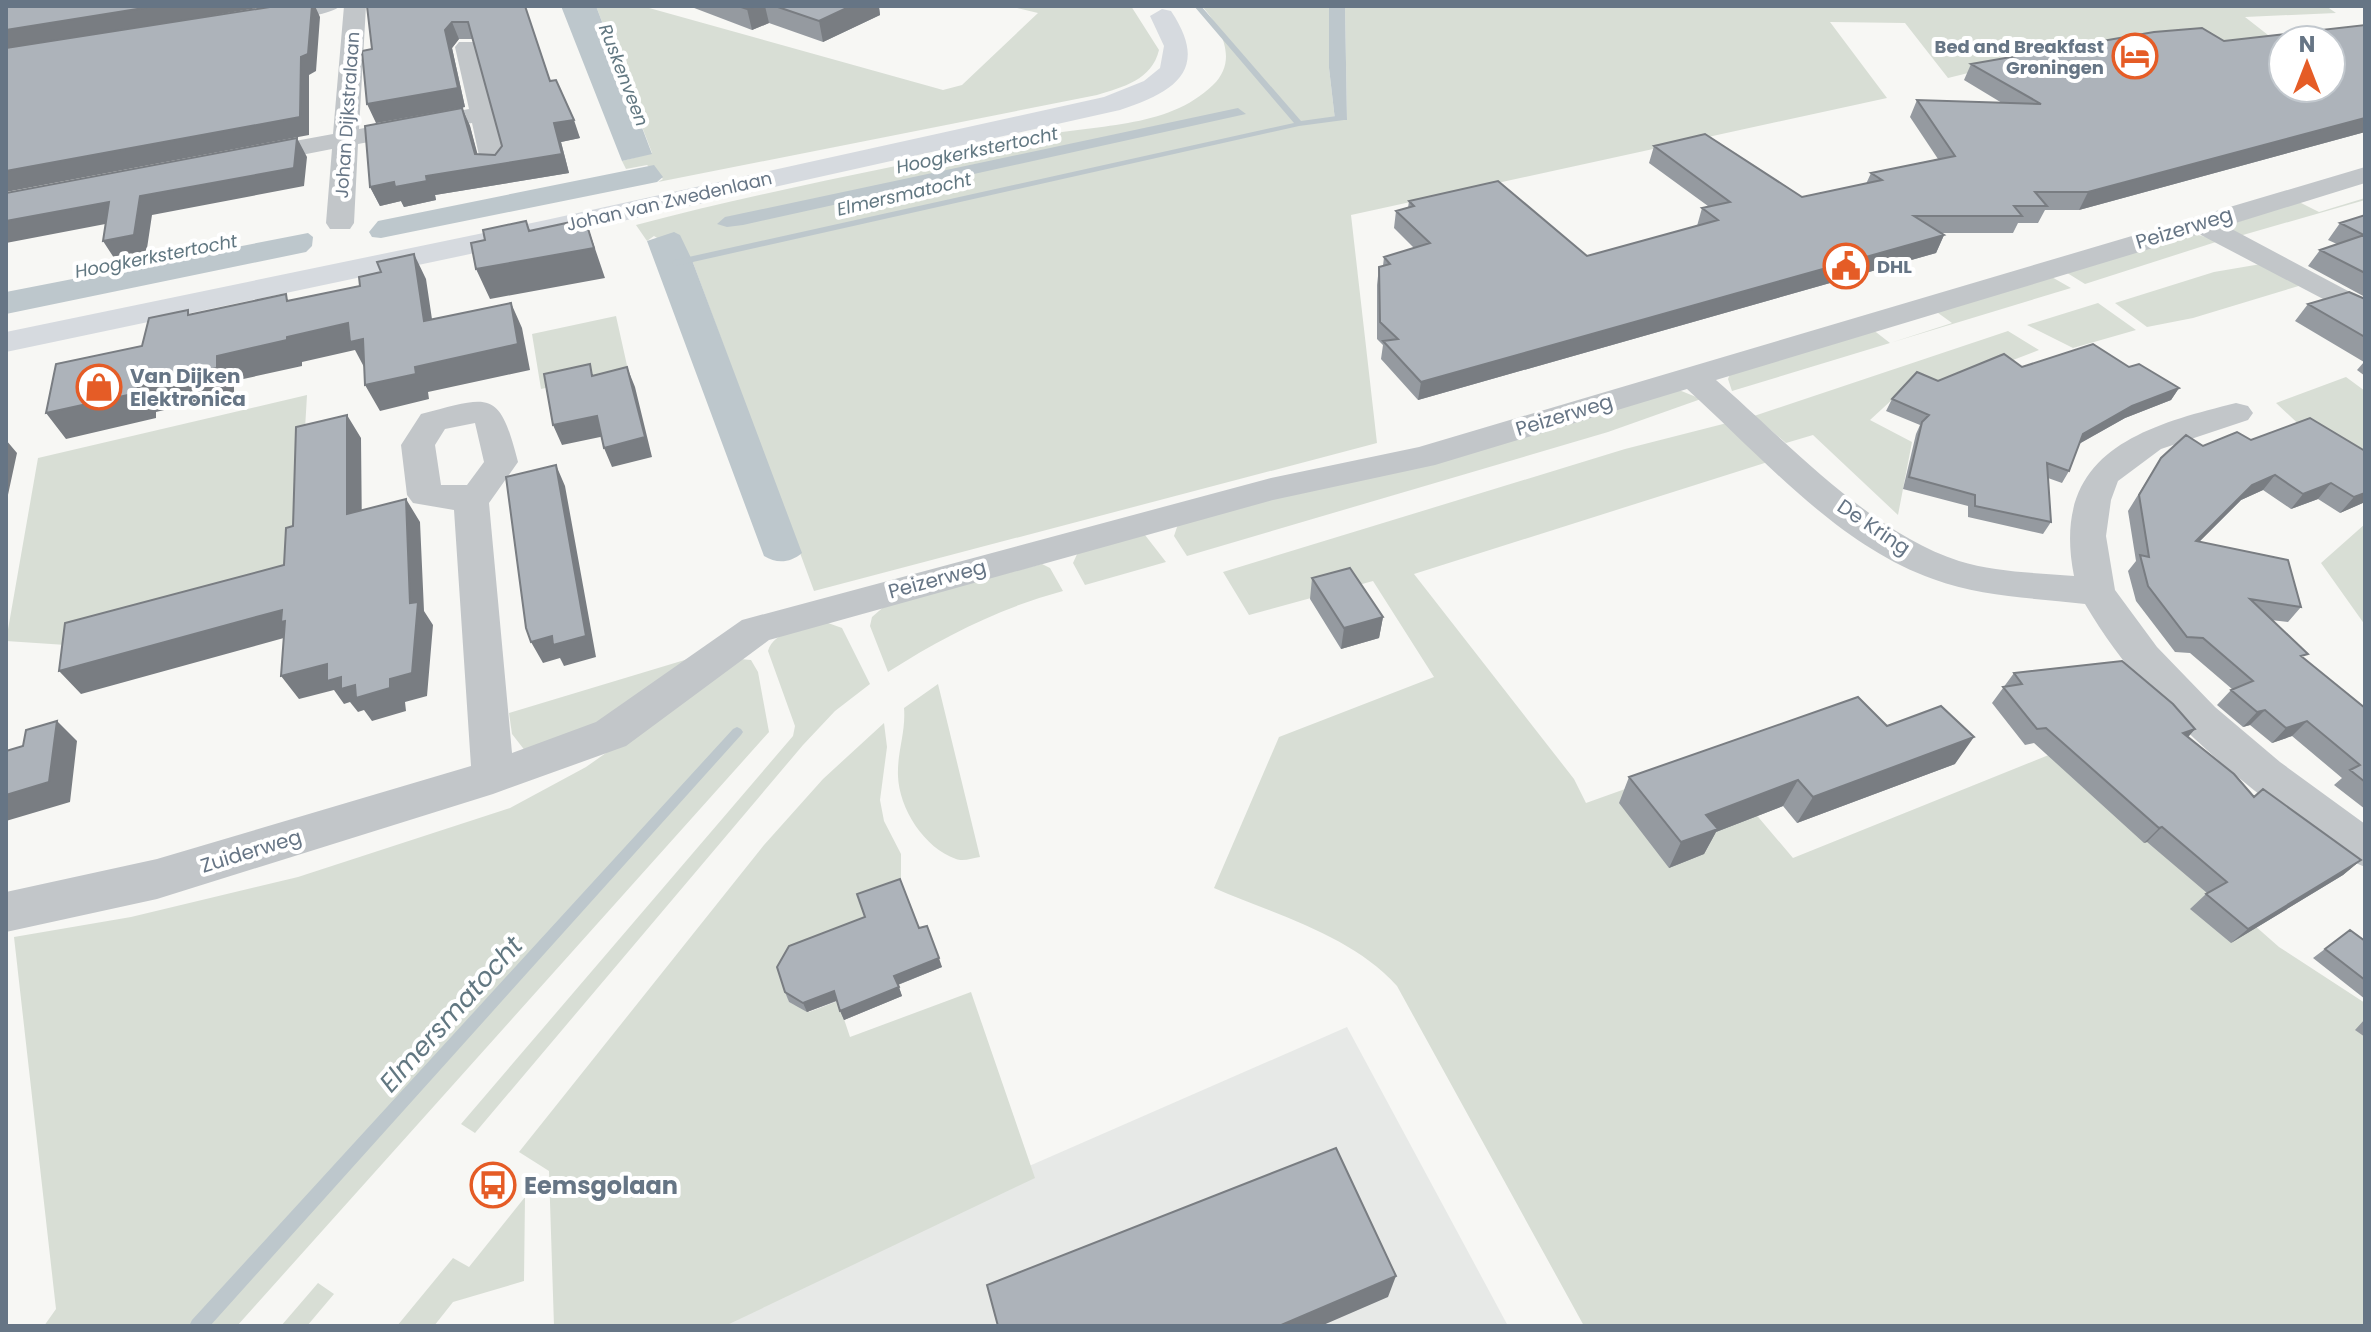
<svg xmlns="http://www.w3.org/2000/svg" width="2371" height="1332" font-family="Poppins,sans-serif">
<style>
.built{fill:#e7e9e7}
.green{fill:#d8ded5}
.water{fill:#bdc7cc}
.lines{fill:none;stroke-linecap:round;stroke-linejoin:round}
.stream{fill:#bdc7cc;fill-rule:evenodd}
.street{fill:#c2c6c9;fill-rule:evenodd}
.secondary{fill:#d6dadf;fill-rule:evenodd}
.wall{fill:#959aa0}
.shaded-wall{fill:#797d82}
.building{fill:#adb3ba;stroke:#797d82;stroke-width:2;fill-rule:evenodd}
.labels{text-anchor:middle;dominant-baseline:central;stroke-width:8;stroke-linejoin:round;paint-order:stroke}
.far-poi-label{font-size:18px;font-weight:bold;fill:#667585;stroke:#fff;text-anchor:end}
.far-water-label{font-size:18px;font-style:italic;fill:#617781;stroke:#fff}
.far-street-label{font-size:18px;fill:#667585;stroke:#fff}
.street-label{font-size:20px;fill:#667585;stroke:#fff}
.poi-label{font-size:20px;font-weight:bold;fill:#667585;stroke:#fff;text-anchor:start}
.near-poi-label{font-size:24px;font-weight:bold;fill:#667585;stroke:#fff;text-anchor:start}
.near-water-label{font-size:26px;font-style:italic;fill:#617781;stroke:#fff}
</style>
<rect width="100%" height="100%" fill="#f7f7f4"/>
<!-- built -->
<path class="built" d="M1347 1027 1508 1326H663Z"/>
<!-- green -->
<path class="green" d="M596 6H642L943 90 962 85 1038 13 1008 6H1131L1159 50C1152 80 1123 87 1097 95L658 182 663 179 647 165 626 169 622 161 652 153Z
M1202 6H1329V68L1335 120H1347L1345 6H2326L2336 13 2245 17 2268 35 2267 40 2097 41 1948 78 1905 23 1830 22 1887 98 1351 215 1377 443 814 591 692 260 654 236 647 241 636 225C767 190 901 166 1034 137 1092 124 1167 130 1213 85 1239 60 1221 28 1202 6Z
M2365 198V200L2236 237 2228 229V225L2299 202 2319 212Z
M2195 234 2219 241 2085 284 2064 271Z
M2261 264 2302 285 2193 318 2147 327 2115 303 2214 272Z
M2050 276 2071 288 1732 391 1728 379 1730 374 1872 329 1890 343 1952 323 1934 310Z
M2098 303 2136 330 2073 348 2027 325Z
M616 316 628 370 541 389 532 334Z
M2008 331 2039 350 1924 394 1907 386 1870 420 1912 442 1898 515 1813 435 1786 443 1754 416Z
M2346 377 2365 391V468L2307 432 2276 403Z
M1679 390 1701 399 1608 432 1187 556 1174 536 1178 524Z
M307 395 296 583 66 645 6 641 38 458Z
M1727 423 1771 461 1414 574 1574 779 1586 803 1709 759 1793 858 2066 748 2221 896 2279 947 2365 1003V1326H1584L1397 986C1351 935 1276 915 1214 888L1279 737 1434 677 1373 581 1249 615 1223 572 1625 449Z
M2365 524V625L2321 563Z
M1145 535 1166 562 1085 585 1073 563 1078 552Z
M1042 564 1050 568 1063 591C1000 608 944 636 888 672L870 626 872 617 887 604Z
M828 623 842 628 870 684 835 711 803 745 475 1133 461 1124 793 736 795 726 768 651C774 630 809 624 828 623Z
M688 659 616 715 526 752 512 734 509 713Z
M740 659 751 660 758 672 769 732 237 1326H44L56 1309 14 937 131 917 298 877 510 808 586 767Z
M938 684 980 857C973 858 963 862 956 859 924 848 899 808 898 776 897 752 906 732 904 708Z
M884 723 887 747 880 800 884 821 901 854V889L867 919 782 977 789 1002 795 1005 806 1001 809 1012 838 1001 850 1037 971 992 1035 1178 725 1326H554L549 1171 519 1152 764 845 823 779Z
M525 1197 524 1281 453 1302 434 1326H397L453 1258 469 1267Z
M318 1283 334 1294 307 1326H281Z"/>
<!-- water -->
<path class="water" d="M561 6H596L652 154 622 161Z
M1329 6H1345L1347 120H1335L1329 68Z
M1238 108 1246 114 743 225 727 227 717 224 725 217Z
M654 165 663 177 657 182 381 238 372 237 369 232 378 221Z
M674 232 680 235 692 260 802 553C790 563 777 564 764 556L647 241Z
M308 233 313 237 312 246 306 252 6 314V292Z"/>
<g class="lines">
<!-- stream -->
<path class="stream" d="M1194 6H1201L1301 121 1337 116 1336 112 1340 110 1344 112V120L1299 126 675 266 671 263 675 260 1294 123Z
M737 727 741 729 743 732 741 735 210 1326H189L192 1320 733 729Z"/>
<!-- street -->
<path class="street" d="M285 6H340C331 16 261 27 252 16L255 11Z
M344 6H366L359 129 469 109 455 47 459 42H475L507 165 503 171H485L481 165 472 123 358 144 354 223 350 229H330L326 223 332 149 250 165 241 163 237 157 241 151 333 134Z
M2365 167V183L2226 226 2365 300V321L2199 234 1716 380C1786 441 1869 532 1959 561 1995 572 2036 573 2074 576 2050 454 2139 427 2236 403L2248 406 2253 413 2248 420 2161 449 2118 481 2111 500 2106 536 2115 590 2157 647 2215 707 2280 762 2365 824V867C2338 857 2316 837 2293 820 2213 761 2136 691 2085 604 2034 598 1982 597 1933 579 1837 545 1761 456 1687 389L1435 465 1273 500 769 640 626 746 493 794 157 899 6 932V892L157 859 471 766 454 510 413 503 407 495 401 445 421 414C491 396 499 388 518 462L489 503 512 753 596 722 742 620 1271 478 1419 447ZM475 423 484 462 467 485H441L435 445 445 429Z"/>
<!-- secondary -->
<path class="secondary" d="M1162 9 1171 11C1210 69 1176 92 1120 110L546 238 6 352V332L546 220 1104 97 1144 81 1160 68 1164 46 1150 16Z"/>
</g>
<!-- wall -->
<path class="wall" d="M457 6 550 81 580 138 561 142 569 173 435 195 436 200 404 207 401 201 380 206 370 187 462 108 470 126 477 154 495 155 502 146 473 39H459L452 48 465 107 376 123 372 49Z
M689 6H881L879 7 880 15 823 42 769 23 752 30Z
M2365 25V132L2079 210H2045L2038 223H2018L2013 233H1941L1944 235 1936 253 1418 400 1381 359 1383 345 1377 339V285L1379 267 1383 266 1384 257 1414 248 1394 228 1396 211 1408 208 1409 201 1587 256 1697 226 1702 208 1708 206 1649 163 1654 146 1802 197 1866 184 1871 173 1938 159 1910 117 1917 100 2002 103 1964 80 1971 64 2224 41Z
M2365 215V297L2308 266 2320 250 2337 244 2328 240 2340 223Z
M2365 299V376L2357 370 2364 362 2295 321 2308 304Z
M2022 367H2129L2179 388 2171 400 2125 418 2079 444 2069 471 2062 483 2048 478 2051 522 2043 534 1968 517V506L1903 489 1916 434 1920 425 1886 411 1892 399 1938 381Z
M2251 440 2365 502 2340 513 2318 499 2291 509 2263 490 2241 500 2199 542 2301 607 2288 622 2271 620 2304 659 2365 708V809L2334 785 2342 778 2292 736 2272 743 2250 725 2243 727 2217 705 2232 689 2190 653 2175 652 2136 601 2128 571 2136 561 2128 511 2161 458 2203 446Z
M1312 578 1383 617 1379 638 1341 649 1310 599Z
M2014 673 2195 729 2188 737 2254 797 2361 860 2343 875 2231 943 2190 909 2207 893 2147 842 2144 843 2034 743 2025 745 1992 703Z
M1955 764 1797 823 1783 806 1716 832 1704 854 1669 868 1619 803 1629 777Z
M919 928 942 967 898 985 902 996 844 1020 837 1001 807 1012 789 1002 785 992Z
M2350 930 2365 941V999L2313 958Z
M2365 1019V1037L2355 1030Z"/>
<!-- shaded-wall -->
<path class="shaded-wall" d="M156 6H269L6 50V30Z
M312 6H315L320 17 316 71 309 75V135L6 192V171L301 57Z
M756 6H765L769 23 752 30 747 9Z
M851 6H881L879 7 880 15 823 42 819 21Z
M452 22 459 39 452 48 465 107 376 123 367 104 445 30Z
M462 108 470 126 481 167 554 123 574 120 580 138 561 142 569 173 435 195 436 200 404 207 401 201 380 206 370 187 426 176 475 154Z
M2365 118V132L2079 210 2088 192Z
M297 138 307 157 304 186 152 215 146 255 116 261 103 241 140 196Z
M109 202 121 221 6 243V221Z
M585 219 605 278 490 299 476 269 529 231 526 221 538 251Z
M1944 235 1936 253 1418 400 1421 382Z
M414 254 426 279 436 346 424 321Z
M511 303 522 328 530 370 428 392 429 399 380 411 365 385 415 367Z
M348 323 363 339 364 367 355 350 302 362V366L234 381V393L156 412V418L66 439 46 413 138 386 217 356 287 337Z
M627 367 635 387 652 457 612 467 604 448Z
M2179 388 2171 400 2125 418 2075 446 2083 434 2132 406Z
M347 415 361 438 362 537 347 514Z
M597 416 605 436 562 445 553 425Z
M6 440 17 453 6 504Z
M556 465 565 486 596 657 564 666 560 658 543 663 531 642Z
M2275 475 2263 490 2241 500 2184 557 2196 541 2252 485Z
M2331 483 2318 499 2291 509 2303 494Z
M2365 493V502L2340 513 2354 497Z
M406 499 420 522 424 611 433 625 427 696 405 702 406 711 372 721 364 710 358 712 350 702 344 704 334 690 299 699 281 676 327 664 341 677 390 679 410 603Z
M282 610 291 636 81 694 59 671Z
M1383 617 1379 638 1341 649 1344 628Z
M2265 710 2250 725 2243 727 2257 712Z
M57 721 77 741 70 802 6 821V795Z
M2307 721 2292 736 2272 743 2286 728Z
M2195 729 2181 745 2183 733Z
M1974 737 1955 764 1797 823 1813 797Z
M1798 780 1783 806 1716 832 1704 854 1669 868 1681 842 1706 815Z
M2162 827 2147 842 2144 843 2159 828Z
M2361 860 2343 875 2231 943 2248 929Z
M939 958 942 967 897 985 894 976Z
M899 987 902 996 844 1020 840 1011Z
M834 991 838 1000 807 1012 803 1003Z
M1396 1276 1388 1297 1321 1326H1279Z"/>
<!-- building -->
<path class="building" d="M6 6H156L6 30Z
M276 6H312L308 54 301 57 300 117 6 171V48Z
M367 6H457L465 7 467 6H525L550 81 556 80 574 120 554 123 562 154 426 176 427 181 395 187 394 182 370 187 365 126 462 108 475 154 495 155 502 146 468 22H452L445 30 458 88 367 104 362 51 372 49Z
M738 6H756L747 9Z
M775 6H851L819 21Z
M2365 25V118L2088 192H2035L2047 206H2014L2022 216H1914L1944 235 1421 382 1383 341 1398 339 1380 322 1379 267 1390 264 1384 257 1430 243 1396 211 1414 206 1409 201 1498 181 1587 256 1718 220 1702 208 1730 202 1654 146 1705 134 1802 197 1882 180 1871 173 1955 156 1917 100 2041 104 1971 64 2154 32 2202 28 2224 41ZM2283 40H2331V88H2283Z
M297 138 294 168 140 196 134 235 103 241 109 202 6 221V193Z
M2365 215V273L2320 250 2364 235 2340 223Z
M585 219 594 248 476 269 471 243 485 240 483 230 526 221 529 231Z
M414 254 424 321 511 303 518 344 415 367 416 374 365 385 363 339 350 342 348 323 287 337V340L217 356V368L138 386 137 393 46 413 56 364 142 346 149 318 188 310V315L286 294 287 301 360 286 359 277 381 272 377 262Z
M2349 292 2365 299V337L2308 304Z
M2093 344 2129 367 2139 364 2179 388 2132 406 2083 434 2069 471 2047 463 2051 522 1975 506V495L1909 477 1922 422 1929 415 1892 399 1917 372 1938 381 2004 354 2022 367Z
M590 364 592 376 627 367 645 437 604 448 597 416 553 425 544 374Z
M347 415V514L406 499 410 603 418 602 412 673 390 679V688L356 698 355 685 341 689V677L327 681V664L281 676 285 621 281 622 282 610 59 671 65 623 284 565 286 528 293 526 296 427Z
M2310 418 2365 451V493L2354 497 2331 483 2303 494 2275 475 2252 485 2196 541 2288 560 2301 607 2250 599 2308 654 2301 656 2365 708V782L2350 770 2360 765 2307 721 2286 728 2265 710 2257 712 2231 690 2253 681 2203 638 2187 637 2148 586 2140 555 2149 557 2139 495 2161 458 2186 435 2203 446 2237 432 2251 440Z
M556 465 586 636 553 645 552 636 531 642 526 628 506 477Z
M1350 568 1383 617 1344 628 1312 578Z
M2122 661 2173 704 2195 729 2183 733 2234 774 2254 797 2263 789 2361 860 2248 929 2206 894 2227 882 2162 827 2159 828 2046 728 2037 729 2003 687 2022 684 2014 673Z
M1858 697 1887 726 1941 706 1974 737 1813 797 1798 780 1706 815 1718 829 1681 842 1629 777Z
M57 721 49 782 6 795V751L23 746 26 730Z
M900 879 919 928 927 926 939 958 894 976 899 987 840 1011 834 991 803 1003 785 992 777 967 789 946 865 917 857 894Z
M2350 930 2365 941V980L2325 949Z
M1336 1148 1396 1276 1279 1326H998L987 1285Z"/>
<!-- icons -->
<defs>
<g id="hotel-ring" transform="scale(2.3)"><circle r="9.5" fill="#fff" stroke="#e55c26" stroke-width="1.5"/><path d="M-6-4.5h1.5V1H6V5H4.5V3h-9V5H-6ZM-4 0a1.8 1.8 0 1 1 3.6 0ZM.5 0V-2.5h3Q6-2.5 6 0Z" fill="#e55c26"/></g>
<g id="civic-ring" transform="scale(2.3)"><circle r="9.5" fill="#fff" stroke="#e55c26" stroke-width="1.5"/><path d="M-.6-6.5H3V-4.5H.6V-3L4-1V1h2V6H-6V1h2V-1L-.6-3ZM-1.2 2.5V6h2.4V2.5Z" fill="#e55c26"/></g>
<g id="shop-ring" transform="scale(2.3)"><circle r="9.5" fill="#fff" stroke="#e55c26" stroke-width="1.5"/><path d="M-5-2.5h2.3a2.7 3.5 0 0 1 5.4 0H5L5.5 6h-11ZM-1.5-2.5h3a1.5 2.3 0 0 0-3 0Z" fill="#e55c26"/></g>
<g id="bus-ring" transform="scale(2.3)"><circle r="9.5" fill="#fff" stroke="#e55c26" stroke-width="1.5"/><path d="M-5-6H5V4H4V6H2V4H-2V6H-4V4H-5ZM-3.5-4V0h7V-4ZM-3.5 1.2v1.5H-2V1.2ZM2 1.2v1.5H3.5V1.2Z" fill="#e55c26"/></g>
</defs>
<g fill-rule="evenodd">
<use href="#hotel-ring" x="2135" y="56"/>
<use href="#civic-ring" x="1846" y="266"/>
<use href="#shop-ring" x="99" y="387"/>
<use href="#bus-ring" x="493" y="1185"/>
</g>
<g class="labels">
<!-- far-poi labels -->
<g class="far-poi-label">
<text x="2104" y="46">Bed and Breakfast<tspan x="2104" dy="21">Groningen</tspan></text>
<text x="1877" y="266" text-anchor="start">DHL</text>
</g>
<!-- far-water labels -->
<g class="far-water-label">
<text transform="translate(624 75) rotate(69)">Ruskenveen</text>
<text transform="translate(977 150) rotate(-12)">Hoogkerkstertocht</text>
<text transform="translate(904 194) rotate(-13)">Elmersmatocht</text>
<text transform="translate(156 256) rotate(-11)">Hoogkerkstertocht</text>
</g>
<!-- far-street labels -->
<g class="far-street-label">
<text transform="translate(347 115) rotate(-86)">Johan Dijkstralaan</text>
<text transform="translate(669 201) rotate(-13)">Johan van Zwedenlaan</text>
</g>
<!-- street labels -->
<g class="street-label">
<text transform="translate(2184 228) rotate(-17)">Peizerweg</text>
<text transform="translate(1564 415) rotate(-17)">Peizerweg</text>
<text transform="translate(1874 527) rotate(34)">De Kring</text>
<text transform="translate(937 579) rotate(-15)">Peizerweg</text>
<text transform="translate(251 851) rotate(-17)">Zuiderweg</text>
</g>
<!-- poi labels -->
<g class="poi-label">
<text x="130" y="376">Van Dijken<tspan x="130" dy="23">Elektronica</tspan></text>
</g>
<!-- near-poi labels -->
<g class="near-poi-label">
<text x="524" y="1185">Eemsgolaan</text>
</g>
<!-- near-water labels -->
<g class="near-water-label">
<text transform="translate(451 1014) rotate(-48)">Elmersmatocht</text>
</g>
</g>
<!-- border -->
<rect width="2371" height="1332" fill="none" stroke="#667585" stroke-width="16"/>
<!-- north arrow -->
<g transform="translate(2307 64)"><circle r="38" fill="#ffffff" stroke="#c2c8ce" stroke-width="2"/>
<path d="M0-6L14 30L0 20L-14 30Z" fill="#e55c26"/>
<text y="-12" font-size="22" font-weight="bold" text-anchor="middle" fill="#667585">N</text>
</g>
</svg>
